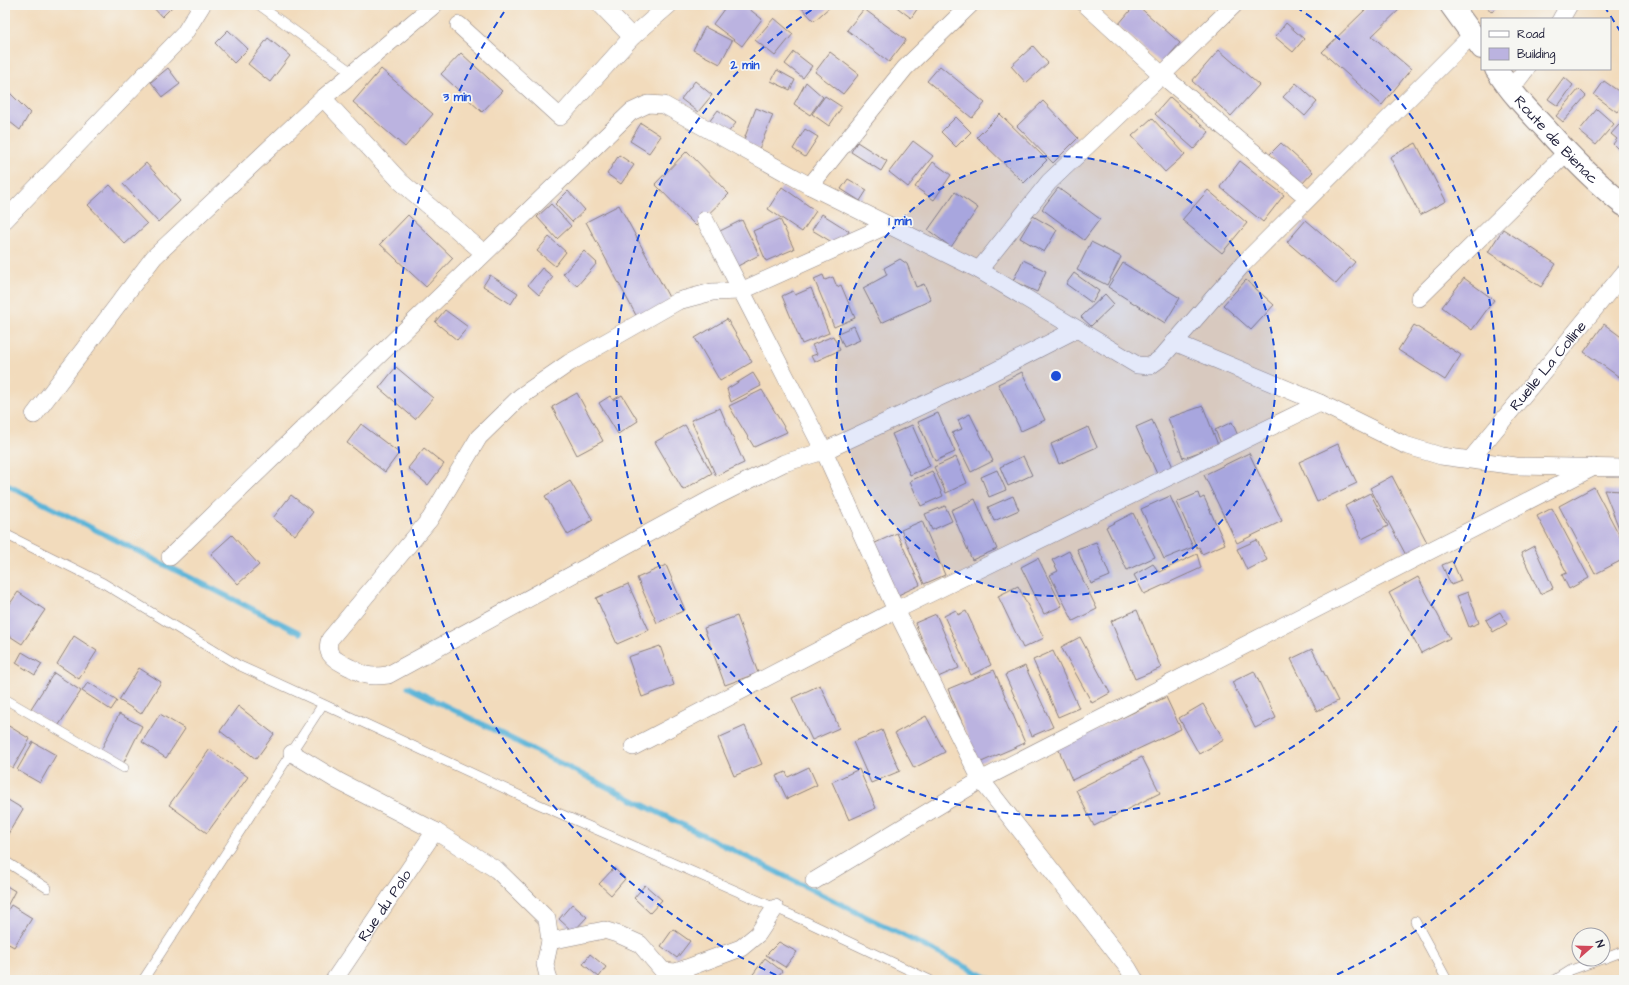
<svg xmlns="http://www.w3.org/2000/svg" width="1629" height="985" font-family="'Architects Daughter',sans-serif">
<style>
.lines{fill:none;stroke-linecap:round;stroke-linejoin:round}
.stream{stroke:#5ab4d8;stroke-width:5.5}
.building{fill:#bbb3e0}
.lane-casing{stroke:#8a7e7c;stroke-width:10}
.street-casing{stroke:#8a7e7c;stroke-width:18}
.secondary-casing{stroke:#8a7e7c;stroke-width:24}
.lane{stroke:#fff;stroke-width:9}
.street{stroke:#fff;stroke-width:17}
.secondary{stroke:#fff;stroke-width:22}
.ring{fill:none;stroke:#1d4ed8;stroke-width:2;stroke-dasharray:7 5}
.labels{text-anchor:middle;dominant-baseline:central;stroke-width:3.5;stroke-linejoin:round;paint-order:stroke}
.street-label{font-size:15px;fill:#22223b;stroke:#f6f6f2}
.centre{fill:#1d4ed8;stroke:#f6f6f2;stroke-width:2}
.ring-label{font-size:12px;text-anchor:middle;font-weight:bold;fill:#1d4ed8;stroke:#f6f6f2;stroke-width:3.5;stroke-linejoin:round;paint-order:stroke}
</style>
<rect width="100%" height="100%" fill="#f6f6f2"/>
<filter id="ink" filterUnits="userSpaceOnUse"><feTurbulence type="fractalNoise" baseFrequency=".025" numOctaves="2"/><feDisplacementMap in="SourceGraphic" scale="8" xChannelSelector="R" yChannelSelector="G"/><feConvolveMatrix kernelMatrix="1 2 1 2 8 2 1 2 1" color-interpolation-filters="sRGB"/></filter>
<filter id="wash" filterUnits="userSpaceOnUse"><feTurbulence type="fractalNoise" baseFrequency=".012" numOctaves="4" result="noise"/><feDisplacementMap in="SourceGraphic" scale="16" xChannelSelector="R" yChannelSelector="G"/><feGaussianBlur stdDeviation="0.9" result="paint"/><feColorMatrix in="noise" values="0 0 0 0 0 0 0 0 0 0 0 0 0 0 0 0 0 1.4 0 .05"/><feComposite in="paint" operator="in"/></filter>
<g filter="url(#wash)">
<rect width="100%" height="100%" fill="#f2dbbc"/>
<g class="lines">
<!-- stream -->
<path class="stream" d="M5 484 300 633
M408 687 992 980"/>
</g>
<g id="blocks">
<!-- building -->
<path class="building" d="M151 5H174L162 17Z
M727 5H744L762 19 742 46 713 24Z
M799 5H832L814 21Z
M894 5H920L911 18Z
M1135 5H1137L1180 43 1162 64 1118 25Z
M1370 5H1404L1372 36 1411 69 1382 105 1322 52Z
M1484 5H1498L1492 12Z
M864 9 906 40 889 62 847 30Z
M774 18 793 34 775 56 755 40Z
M1286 23 1304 39 1293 52 1275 37Z
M705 27 732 41 720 64 693 50Z
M228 30 248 49 234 63 215 43Z
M268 38 290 56 270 82 248 64Z
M1033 46 1048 63 1026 83 1011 66Z
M1219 50 1259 85 1231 116 1192 81Z
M794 52 812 66 803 78 785 64Z
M830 52 859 74 843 94 815 72Z
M461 53 502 91 482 112 441 74Z
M940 66 985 103 972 118 927 81Z
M168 68 180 84 163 97 151 82Z
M381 69 433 114 405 147 353 102Z
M777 70 795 80 790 90 771 81Z
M1564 77 1573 85 1558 106 1548 99Z
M695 81 712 95 698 112 681 99Z
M1604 81 1624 95V102L1617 112 1594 95Z
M806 82 823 97 810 115 794 104Z
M1296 83 1317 102 1305 116 1283 97Z
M1579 89 1586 96 1563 122 1556 116Z
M7 90 30 113 20 130 5 118V92Z
M825 96 842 107 829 126 812 114Z
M1170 97 1209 132 1194 149 1155 114Z
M1043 101 1078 138 1053 163 1017 126Z
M756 108 773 115 759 149 743 142Z
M1597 109 1614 124 1596 145 1579 131Z
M718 110 736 123 726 135 709 122Z
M1000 114 1047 160 1024 183 977 137Z
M956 117 971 132 956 147 941 132Z
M1152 118 1185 154 1165 172 1132 136Z
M1624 119V151L1622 153 1613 144 1617 139 1611 134Z
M641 123 661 136 649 153 630 141Z
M805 129 818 137 805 157 793 149Z
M913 141 933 156 908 187 889 172Z
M857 142 887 161 881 171 851 152Z
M1281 143 1313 172 1301 185 1269 155Z
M1416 143 1446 201 1420 215 1390 157Z
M687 151 729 194 696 226 655 184Z
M619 155 634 165 621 184 607 174Z
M1240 161 1284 195 1263 222 1220 187Z
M933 162 951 175 934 200 915 187Z
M146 163 180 201 158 222 123 184Z
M848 179 867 190 860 201 841 189Z
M110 185 147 224 125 244 88 205Z
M782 187 816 211 802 232 768 209Z
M1058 188 1100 219 1084 240 1042 209Z
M1208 190 1247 223 1222 253 1182 220Z
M568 191 585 210 572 222 555 204Z
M955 192 978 208 951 247 928 230Z
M551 204 571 226 557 239 537 217Z
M619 205 671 301 638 319 586 222Z
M822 214 849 231 840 247 812 230Z
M408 215 453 258 426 287 380 244Z
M1033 216 1057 230 1044 252 1020 238Z
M780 219 794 249 766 261 753 231Z
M742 220 759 255 734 268 716 233Z
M1306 220 1355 262 1336 284 1287 242Z
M1503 229 1556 264 1541 287 1488 252Z
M549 237 566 252 555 266 537 251Z
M1091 242 1121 257 1107 285 1077 270Z
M584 251 597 263 577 286 563 274Z
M900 259 907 264 916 287 924 284 931 300 881 323 863 288 887 275 884 268Z
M1023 260 1046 271 1037 292 1013 281Z
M1123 263 1180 298 1165 323 1108 287Z
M542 268 553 277 539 295 528 285Z
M1074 273 1099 291 1092 303 1066 284Z
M490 275 518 293 511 304 483 286Z
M823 275 825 280 833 277 837 287 841 285 855 318 834 327 814 279Z
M1464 278 1494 300 1472 330 1442 307Z
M1246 280 1274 305 1251 330 1223 305Z
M811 288 829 333 802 344 782 296 793 291 795 295Z
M1105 294 1114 304 1091 326 1081 317Z
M445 310 468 327 457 340 435 322Z
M727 319 752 362 720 381 695 338Z
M1604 324 1624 339V376L1622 379 1584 352Z
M1414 325 1461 355 1445 380 1398 350Z
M854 326 860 340 844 347 838 333Z
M833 336 840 350 814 362 811 356 817 354 812 345Z
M396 367 433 398 415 419 379 388Z
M1022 372 1045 420 1021 431 998 384Z
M753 373 761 386 731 402 727 389Z
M762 390 787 432 754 447 729 406Z
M577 393 603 441 577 455 552 407Z
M622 395 638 421 618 434 599 403 610 396 613 400Z
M1203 406 1218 445 1183 458 1168 418Z
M720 408 744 463 716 476 691 420Z
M938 413 955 452 935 461 918 422Z
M970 414 993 461 971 472 952 433 962 429 958 420Z
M1152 420 1173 467 1157 474 1136 427Z
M1232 422 1239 438 1222 446 1215 430Z
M361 424 399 453 385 472 347 443Z
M685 425 712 473 683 490 655 442Z
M912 425 930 466 910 475 892 434Z
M1088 427 1097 447 1059 464 1051 444Z
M1338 444 1357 483 1317 502 1299 462Z
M424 448 444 464 428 485 408 468Z
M1249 453 1282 521 1237 543 1204 475Z
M1023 456 1032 475 1008 486 1000 467Z
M956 457 967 483 946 493 934 467Z
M997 470 1006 490 989 497 981 477Z
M932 471 943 496 921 506 910 481Z
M1392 476 1429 546 1407 557 1370 488Z
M570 481 593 520 568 535 545 496Z
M1594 487 1624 544V559L1595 574 1559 506Z
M1604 490 1622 491 1624 495V541Z
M1198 493 1200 499 1204 497 1225 544 1202 554 1199 547 1197 548 1177 502Z
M1370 493 1388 526 1362 539 1345 506Z
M291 495 313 512 295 535 273 518Z
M1013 496 1019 510 994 521 988 507Z
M1170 496 1193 547 1164 559 1141 509Z
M975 499 997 549 972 560 951 510Z
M945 506 952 521 932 530 925 514Z
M1552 508 1589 578 1569 589 1562 575 1567 573 1537 516Z
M1133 513 1155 557 1127 570 1106 527Z
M922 521 945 575 924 584 901 530Z
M897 533 920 585 896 596 873 544Z
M232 535 259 565 238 584 211 554Z
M1257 540 1267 560 1247 570 1237 549Z
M1096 542 1110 576 1091 584 1077 549Z
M1534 546 1553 588 1540 594 1521 553Z
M1069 551 1097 609 1073 621 1050 575 1058 571 1052 560Z
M1197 554 1201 568 1144 594 1134 575 1153 564 1159 572Z
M1038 558 1062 606 1044 614 1021 567Z
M1452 561 1461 581 1451 585 1442 565Z
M666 565 685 610 657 623 637 578Z
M1418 577 1450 638 1421 653 1389 593Z
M628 584 649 630 617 644 596 598Z
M1018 586 1044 638 1023 648 998 596Z
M18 592 45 610 22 644 5 633V611Z
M1468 592 1479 623 1469 627 1457 596Z
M956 610 958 615 966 611 991 665 971 675 944 616Z
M1137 610 1161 668 1135 679 1111 621Z
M1500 612 1507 624 1493 632 1486 620Z
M936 614 959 668 938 677 915 623Z
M737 616 758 673 725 685 704 628Z
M74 636 97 651 79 679 57 664Z
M1080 637 1110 693 1092 703 1061 647Z
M660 646 674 685 642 697 628 657Z
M1312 649 1338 701 1317 711 1291 659Z
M1053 651 1079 708 1058 717 1033 660Z
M22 652 42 664 35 675 16 663Z
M1025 666 1053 727 1032 736 1005 675Z
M139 668 161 682 141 714 119 700Z
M994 670 1025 743 979 763 948 689Z
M1254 671 1276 718 1255 728 1232 682Z
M54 673 81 691 57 728 30 710Z
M88 682 117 701 111 710 82 691Z
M820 685 839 728 812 740 792 698Z
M1166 697 1181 729 1072 780 1058 748Z
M1203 704 1224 740 1199 754 1179 718Z
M238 706 274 734 256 759 220 731Z
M119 714 142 726 122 766 99 754Z
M160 714 185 729 166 758 142 742Z
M926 716 945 752 914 768 895 733Z
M7 725 30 739 13 768 5 763V729Z
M745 726 762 764 734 776 718 738Z
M882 730 900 771 871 783 853 742Z
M33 742 56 755 40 783 17 770Z
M210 749 248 777 207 833 169 805Z
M1142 757 1160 793 1094 826 1076 790Z
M809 767 817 785 787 799 776 776 786 772 788 777Z
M859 769 876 808 849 820 832 782Z
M5 798 23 809 5 839Z
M614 868 625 879 611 895 599 884Z
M5 885 15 891 5 910Z
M645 885 662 900 650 913 634 898Z
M572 904 587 917 573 932 559 919Z
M11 905 32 918 14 947 5 942V915Z
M673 929 690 941 677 958 661 946Z
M779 942 797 952 785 967 766 955Z
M590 954 606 967 599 977 583 964Z
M765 958 782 971 775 980H755L751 977Z"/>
</g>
</g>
<g filter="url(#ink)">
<use href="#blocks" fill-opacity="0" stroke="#8a7e7c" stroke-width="1"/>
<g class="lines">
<!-- lane casing -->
<g class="lane-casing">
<path id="lane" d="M259 5 353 73
M5 534 103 583 238 665 323 704 143 980
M5 699 124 768
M323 704 538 804 805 921 930 980
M5 861 47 888
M1415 921 1447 980
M1603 959 1624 951
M1555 980 1571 970 1602 959"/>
</g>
<!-- street casing -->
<g class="street-casing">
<g id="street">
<path d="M601 5 632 37"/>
<path d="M1086 5 1162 75 1308 198"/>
<path d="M1561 19 1569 5"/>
<path d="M459 25 560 117 632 37 669 5"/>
<path d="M1510 90 1526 69"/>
<path d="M323 98 401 182 484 253"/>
<path d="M810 186 905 68 970 5"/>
<path d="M5 220 184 34 202 5"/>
<path d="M705 220 824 451 896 610 981 780 1128 968 1135 980"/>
<path d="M888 225 741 291 712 292 678 301 569 363 520 397 479 437 430 519 330 639C323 656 339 662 351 668 356 670 361 674 366 675 373 677 381 676 388 675L713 498 784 463 824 451 991 373 1077 329"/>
<path d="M979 270 1137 365 1150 366 1161 358 1243 264 1473 34"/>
<path d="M1419 298 1567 152"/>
<path d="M1174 342 1320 403 1405 445 1441 456 1516 466 1624 468"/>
<path d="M34 415 154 257 323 98 434 5"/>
<path id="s1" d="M1471 459 1624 273"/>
<path d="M170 557 631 112 648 104 664 105 810 186 979 270 1049 182 1162 75 1234 5"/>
<path d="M633 747 896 610 1320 403"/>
<path d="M292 753 338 781 435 831 497 870 547 919 550 941 545 964 549 980"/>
<path d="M814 881 981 780 1594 467"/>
<path d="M550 941 604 930 620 935 640 944 663 971 676 972 741 948 758 934 775 908"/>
<path id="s2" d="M334 980 435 831"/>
</g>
</g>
<!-- secondary casing -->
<g class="secondary-casing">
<g id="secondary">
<path d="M1451 5 1482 48"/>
<path id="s3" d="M1496 69C1510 91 1527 109 1545 128 1569 155 1595 182 1624 205"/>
</g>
</g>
<!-- lane -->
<use href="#lane" class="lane"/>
<!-- street -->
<use href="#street" class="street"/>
<!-- secondary -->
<use href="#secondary" class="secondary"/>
</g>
</g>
<!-- distance rings -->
<circle cx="1056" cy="376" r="220" fill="#1d4ed8" fill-opacity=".12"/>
<g class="ring">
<circle cx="1056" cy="376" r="220"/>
<path d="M1296 7A440 440 0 1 1 816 7"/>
<path d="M1623 716A661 661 0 0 1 1325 980M787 980A661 661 0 0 1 508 6M1604 6A661 661 0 0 1 1623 36"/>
</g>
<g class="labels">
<!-- street labels -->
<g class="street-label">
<text stroke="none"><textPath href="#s3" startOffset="93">Route de Bienac</textPath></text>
<text stroke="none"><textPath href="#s1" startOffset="121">Ruelle La Colline</textPath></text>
<text stroke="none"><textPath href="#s2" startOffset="90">Rue du Polo</textPath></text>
</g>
</g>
<circle cx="1056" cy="376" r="6" class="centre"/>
<g class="ring-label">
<text x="745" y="69">2 min</text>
<text x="457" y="101">3 min</text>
<text x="900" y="225">1 min</text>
</g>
<!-- margin -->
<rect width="1629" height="985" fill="none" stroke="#f6f6f2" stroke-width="20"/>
<!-- legend -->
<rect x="1481" y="18" width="130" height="52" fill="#f6f6f2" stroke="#a1a1a9"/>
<rect x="1489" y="31" width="20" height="6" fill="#ffffff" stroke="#a1a1a9"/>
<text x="1517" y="38" font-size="12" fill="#22223b">Road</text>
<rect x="1489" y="48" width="20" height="12" fill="#bbb3e0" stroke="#a1a1a9"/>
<text x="1517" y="58" font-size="12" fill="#22223b">Building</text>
<!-- north arrow -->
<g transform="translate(1591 947) rotate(70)"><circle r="19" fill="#f6f6f2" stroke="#a1a1a9"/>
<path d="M0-3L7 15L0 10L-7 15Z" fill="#d1495b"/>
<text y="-6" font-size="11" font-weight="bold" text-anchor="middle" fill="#22223b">N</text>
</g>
</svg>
